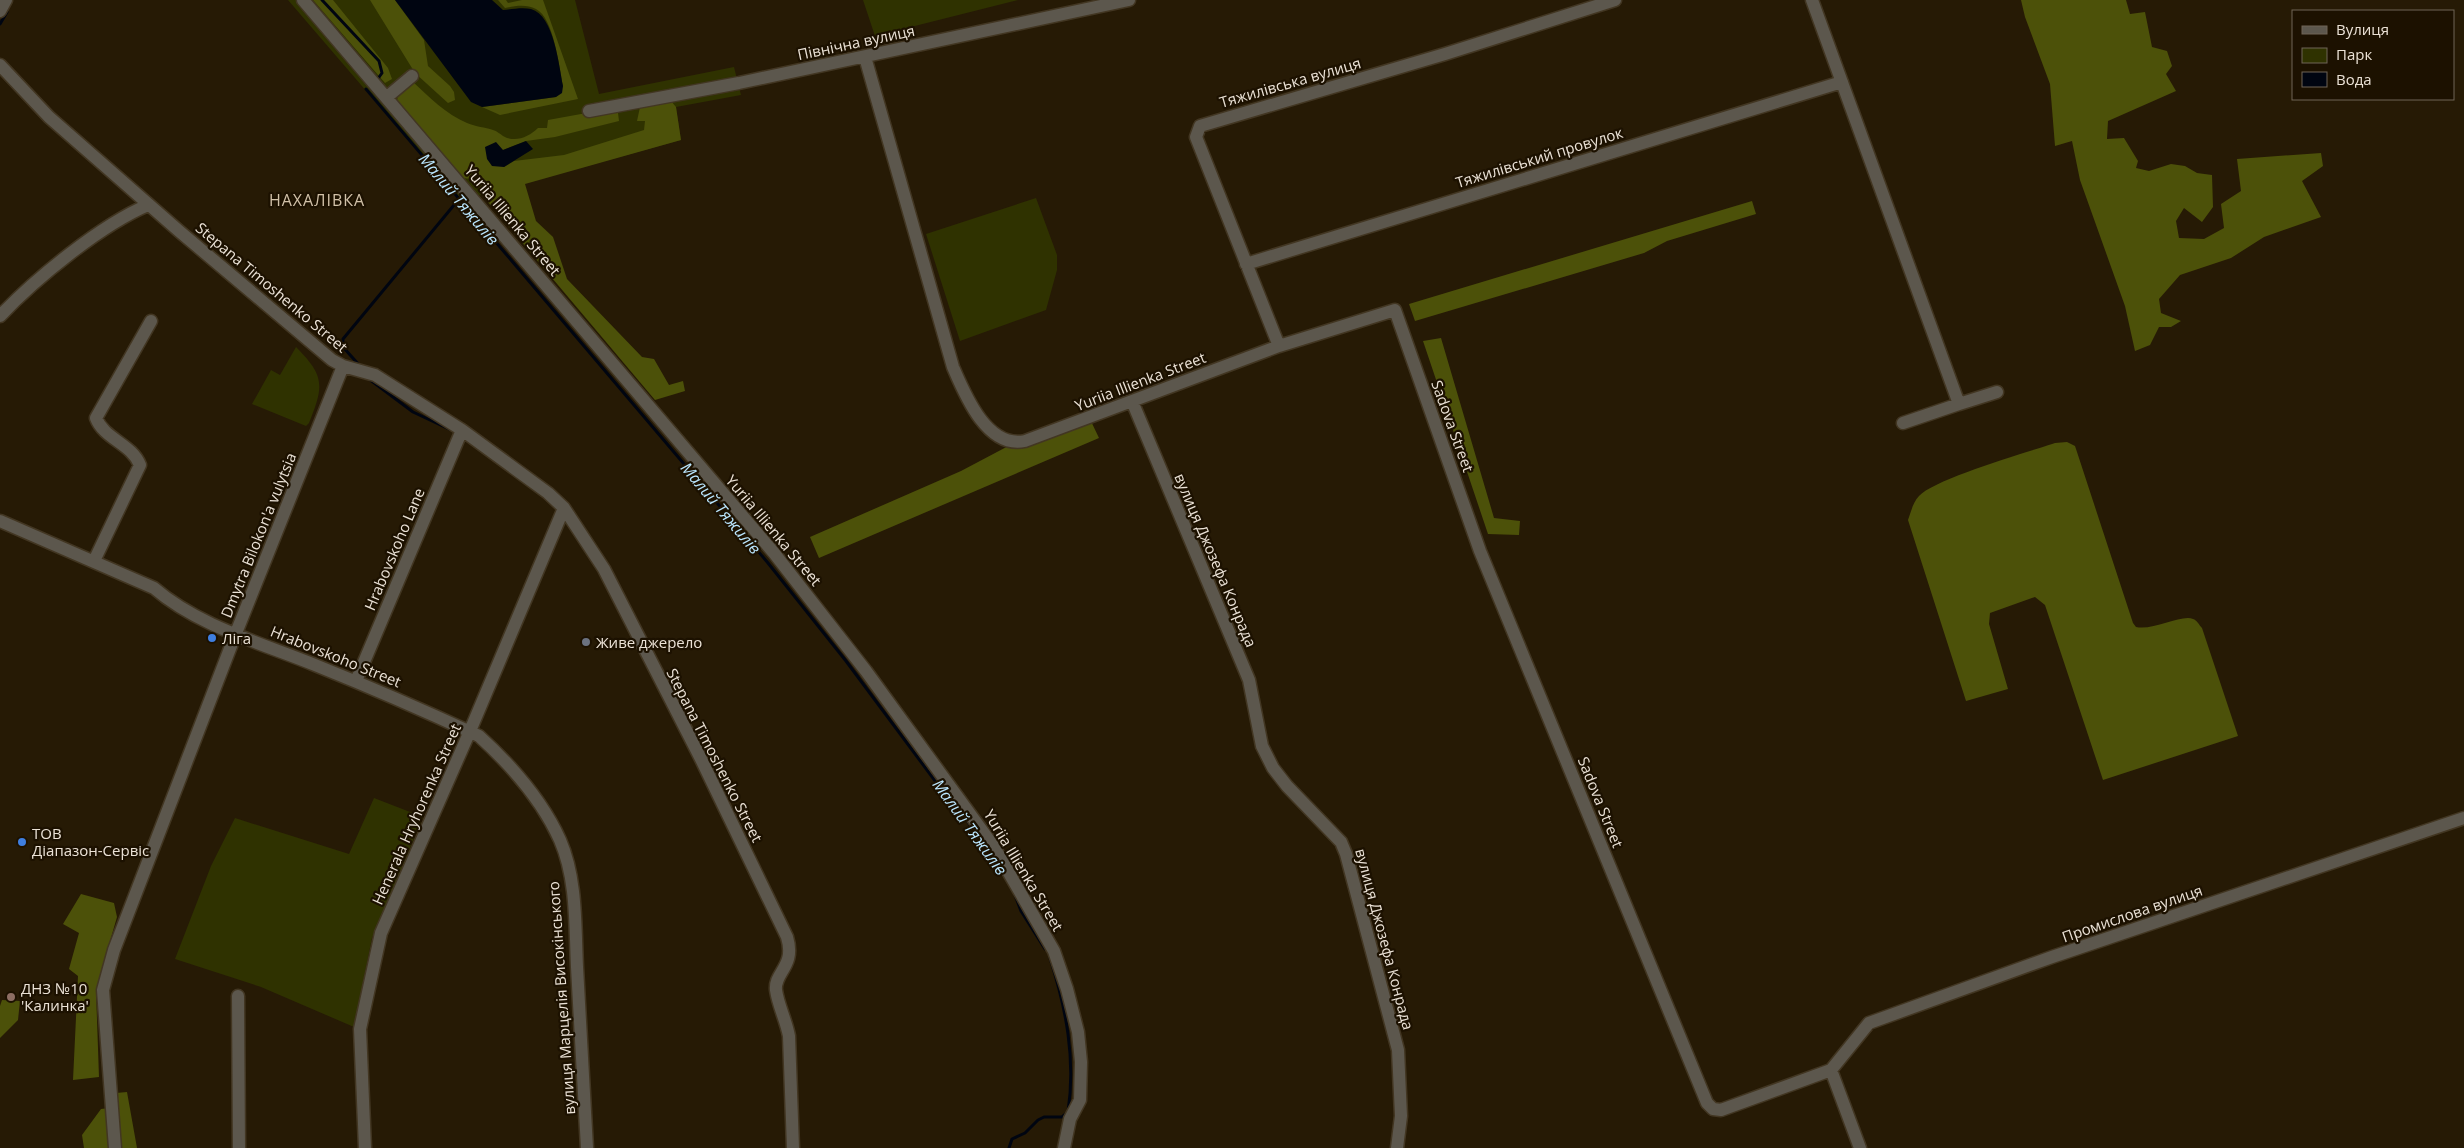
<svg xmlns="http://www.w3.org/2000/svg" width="2464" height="1148" font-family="'Open Sans',sans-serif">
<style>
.green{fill:#2f3200}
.forest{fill:#4c5109}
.water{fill:#000511}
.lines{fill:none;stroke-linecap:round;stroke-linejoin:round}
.stream{stroke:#000511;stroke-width:3}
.street-casing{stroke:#423622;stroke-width:15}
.street{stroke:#5c574d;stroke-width:12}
.shop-dot{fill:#3f7fe0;stroke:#1c1100;stroke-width:2}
.worship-dot{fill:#6b7280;stroke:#1c1100;stroke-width:2}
.education-dot{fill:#8d6e63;stroke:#1c1100;stroke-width:2}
.labels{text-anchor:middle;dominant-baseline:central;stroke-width:4.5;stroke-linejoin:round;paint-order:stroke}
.street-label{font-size:15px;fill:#ebe2d6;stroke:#1c1100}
.poi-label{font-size:15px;fill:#ebe2d6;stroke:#1c1100;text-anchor:start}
.water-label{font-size:16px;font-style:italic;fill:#bbe7ff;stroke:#1c1100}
.neighbourhood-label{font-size:16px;letter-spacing:1px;fill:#d1c1a8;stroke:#1c1100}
</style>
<rect width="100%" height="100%" fill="#261a05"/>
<!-- green -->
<path class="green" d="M288 0H575L599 94 734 67 741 95 676 107 681 140 482 195 459 199Z
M863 0H1018L875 36Z
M1036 198 1057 255V270L1046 310 960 341 926 234Z
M296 347C325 376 324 386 309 423L306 426 252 404 271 370 280 375Z
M374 798 423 817 372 938 354 1027 261 987 175 959 211 866 235 818 349 854Z"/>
<!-- forest -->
<path class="forest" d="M313 0H333L388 68 392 79 385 83Z
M370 0H395L424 40 428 66 450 86 454 92 455 100 448 103 415 73Z
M498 0H506L508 3 522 0H543L578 99 500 115 482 107 556 97 563 86C559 67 554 18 536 9 526 4 515 6 505 8Z
M2021 0H2126L2130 14 2145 12 2152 47 2167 51 2172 66 2166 74 2176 91 2108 121 2107 139 2124 138 2138 161 2136 168 2149 171 2171 164 2185 166 2197 173 2212 175 2213 207 2202 222 2184 208 2176 221 2179 238 2204 239 2224 228 2221 204 2241 191 2237 159 2321 153 2323 166 2302 181 2321 217 2264 237 2231 258 2180 275 2159 299 2161 313 2181 321 2171 327H2159L2150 345 2135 351 2125 306 2080 180 2072 141 2055 146 2050 84 2025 17Z
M412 81C429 97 446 114 467 123 476 127 485 127 493 130 497 131 500 134 503 136 515 143 529 137 538 128H547L548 120 614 108 618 113 619 121 555 137 526 141 503 150 504 167 514 161 564 155 644 130 645 121H637L640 107 671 101 676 107 681 140 525 184 536 221 553 237 567 279 642 357 654 359 669 385 683 381 685 391 655 400 482 195 473 179 462 178 397 102 398 92Z
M1752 201 1756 214 1667 241 1644 253 1415 321 1409 304Z
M1441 338 1494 518 1520 521 1519 535 1488 534 1423 341Z
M1089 417 1099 438 819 558 810 537 961 471 1014 443Z
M2067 442 2075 446 2077 452 2133 623 2136 627C2153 631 2182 614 2193 619 2197 620 2199 625 2202 628L2238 736 2103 780 2045 605 2035 597 1990 613 1989 624 2008 689 1966 701 1908 520C1911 512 1913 502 1919 496 1934 479 2028 452 2055 443Z
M81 894 114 903 117 917 96 990 99 1077 73 1080 78 976 69 969 79 933 63 924Z
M2 1000 20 1001 18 1020 0 1038V1006Z
M127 1092 137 1148H84L82 1135 101 1109 118 1107 116 1093Z"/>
<!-- water -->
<path class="water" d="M395 0H492L503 10C512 9 523 7 531 9 554 15 559 66 563 86L562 93 556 97 482 107 471 102Z
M526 141 533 149 504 167 492 166 487 159 485 147 496 142 503 150Z"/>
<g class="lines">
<!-- stream -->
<path class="stream" d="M322 0 379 61 382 73 377 80
M0 24 7 12
M366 89 768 563 846 661 953 805 966 819 1003 875
M360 366 343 347V339L459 199
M369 379 413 412 449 429
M1015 895 1021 911 1045 949
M1009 1148 1012 1139 1025 1133 1038 1120 1044 1117H1062L1068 1112C1076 1059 1066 1008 1050 958"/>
<!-- street casing -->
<g class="street-casing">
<path id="street" d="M303 0 774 553 866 671 994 847 1054 951 1067 989 1078 1032 1081 1062 1080 1100 1070 1119 1064 1148
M1812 0 1959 404 1997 392
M0 11 6 0
M865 57 953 367C965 395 987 449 1025 441L1279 346 1395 310 1480 551 1707 1103 1713 1109 1721 1110 1831 1070 1860 1148
M0 65 49 117 179 231 332 360 343 366 375 375 462 430 548 493 564 508 604 569 701 759 787 937C796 967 774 972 776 990 778 1005 786 1020 789 1036L793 1148
M387 97 412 76
M589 111 739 83 1129 0
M1246 264 1842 82
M0 316C36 278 101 225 148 205
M1279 346 1196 137 1200 126 1445 54 1615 0
M1132 401 1249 680 1262 746 1273 768 1287 786 1341 842 1346 854 1398 1050 1401 1116 1397 1148
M1903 423 1959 404
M0 521 154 588C198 626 261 643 315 665 370 687 425 711 479 736 511 765 542 800 560 840 577 879 575 925 577 967 580 1027 584 1088 587 1148
M94 561 140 465C132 444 104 439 96 418L151 321
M356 681 462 430
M238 996 239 1148
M1831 1070 1869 1023 2052 957 2464 818
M115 1148 103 990 114 950 236 633 343 366
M365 1148 360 1029 381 933 470 731 564 508"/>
</g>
<!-- street -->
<use href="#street" class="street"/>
</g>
<!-- markers -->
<g class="shop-dot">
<circle cx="212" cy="638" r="5"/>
<circle cx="22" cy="842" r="5"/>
</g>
<circle class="worship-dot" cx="586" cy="642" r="5"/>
<circle class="education-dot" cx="11" cy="997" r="5"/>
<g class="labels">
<!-- street labels -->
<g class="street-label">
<text transform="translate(856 42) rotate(-12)">Північна вулиця</text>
<text transform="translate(1290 82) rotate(-16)">Тяжилівська вулиця</text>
<text transform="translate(1539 157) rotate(-17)">Тяжилівський провулок</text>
<text transform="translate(513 220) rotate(50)">Yuriia Illienka Street</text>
<text transform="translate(272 287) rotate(40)">Stepana Timoshenko Street</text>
<text transform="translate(1140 381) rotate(-21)">Yuriia Illienka Street</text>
<text transform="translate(1453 426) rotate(70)">Sadova Street</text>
<text transform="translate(774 530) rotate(50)">Yuriia Illienka Street</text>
<text transform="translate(258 535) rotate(-68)">Dmytra Bilokon'a vulytsia</text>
<text transform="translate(394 549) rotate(-67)">Hrabovskoho Lane</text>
<text transform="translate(1216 560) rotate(67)">вулиця Джозефа Конрада</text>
<text transform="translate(336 656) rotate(22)">Hrabovskoho Street</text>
<text transform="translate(715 755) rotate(63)">Stepana Timoshenko Street</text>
<text transform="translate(1601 802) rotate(68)">Sadova Street</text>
<text transform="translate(416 814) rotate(-66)">Henerala Hryhorenka Street</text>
<text transform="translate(1024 870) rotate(59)">Yuriia Illienka Street</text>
<text transform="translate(2132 913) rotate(-19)">Промислова вулиця</text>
<text transform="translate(1385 939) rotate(75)">вулиця Джозефа Конрада</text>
<text transform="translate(561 998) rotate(-94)">вулиця Марцелія Високінського</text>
</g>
<!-- poi labels -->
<g class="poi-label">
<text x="222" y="638">Ліга</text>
<text x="596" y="642">Живе джерело</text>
<text x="32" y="833">ТОВ<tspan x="32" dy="17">Діапазон-Сервіс</tspan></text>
<text x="21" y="988">ДНЗ №10<tspan x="21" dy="17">'Калинка'</tspan></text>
</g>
<!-- water labels -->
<g class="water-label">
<text transform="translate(459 199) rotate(50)">Малий Тяжилів</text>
<text transform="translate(721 508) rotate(50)">Малий Тяжилів</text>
<text transform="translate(970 827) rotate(54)">Малий Тяжилів</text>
</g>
<!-- neighbourhood labels -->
<g class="neighbourhood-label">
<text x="317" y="200">НАХАЛІВКА</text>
</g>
</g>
<!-- legend -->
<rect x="2292" y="10" width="162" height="90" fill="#1c1100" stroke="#6f6556"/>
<rect x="2302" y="26" width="25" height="8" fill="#5c574d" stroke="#6f6556"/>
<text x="2336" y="35" font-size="15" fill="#ebe2d6">Вулиця</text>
<rect x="2302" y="48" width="25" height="15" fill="#2f3200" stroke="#6f6556"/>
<text x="2336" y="60" font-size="15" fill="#ebe2d6">Парк</text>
<rect x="2302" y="72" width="25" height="15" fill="#000511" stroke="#6f6556"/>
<text x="2336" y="85" font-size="15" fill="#ebe2d6">Вода</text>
</svg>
